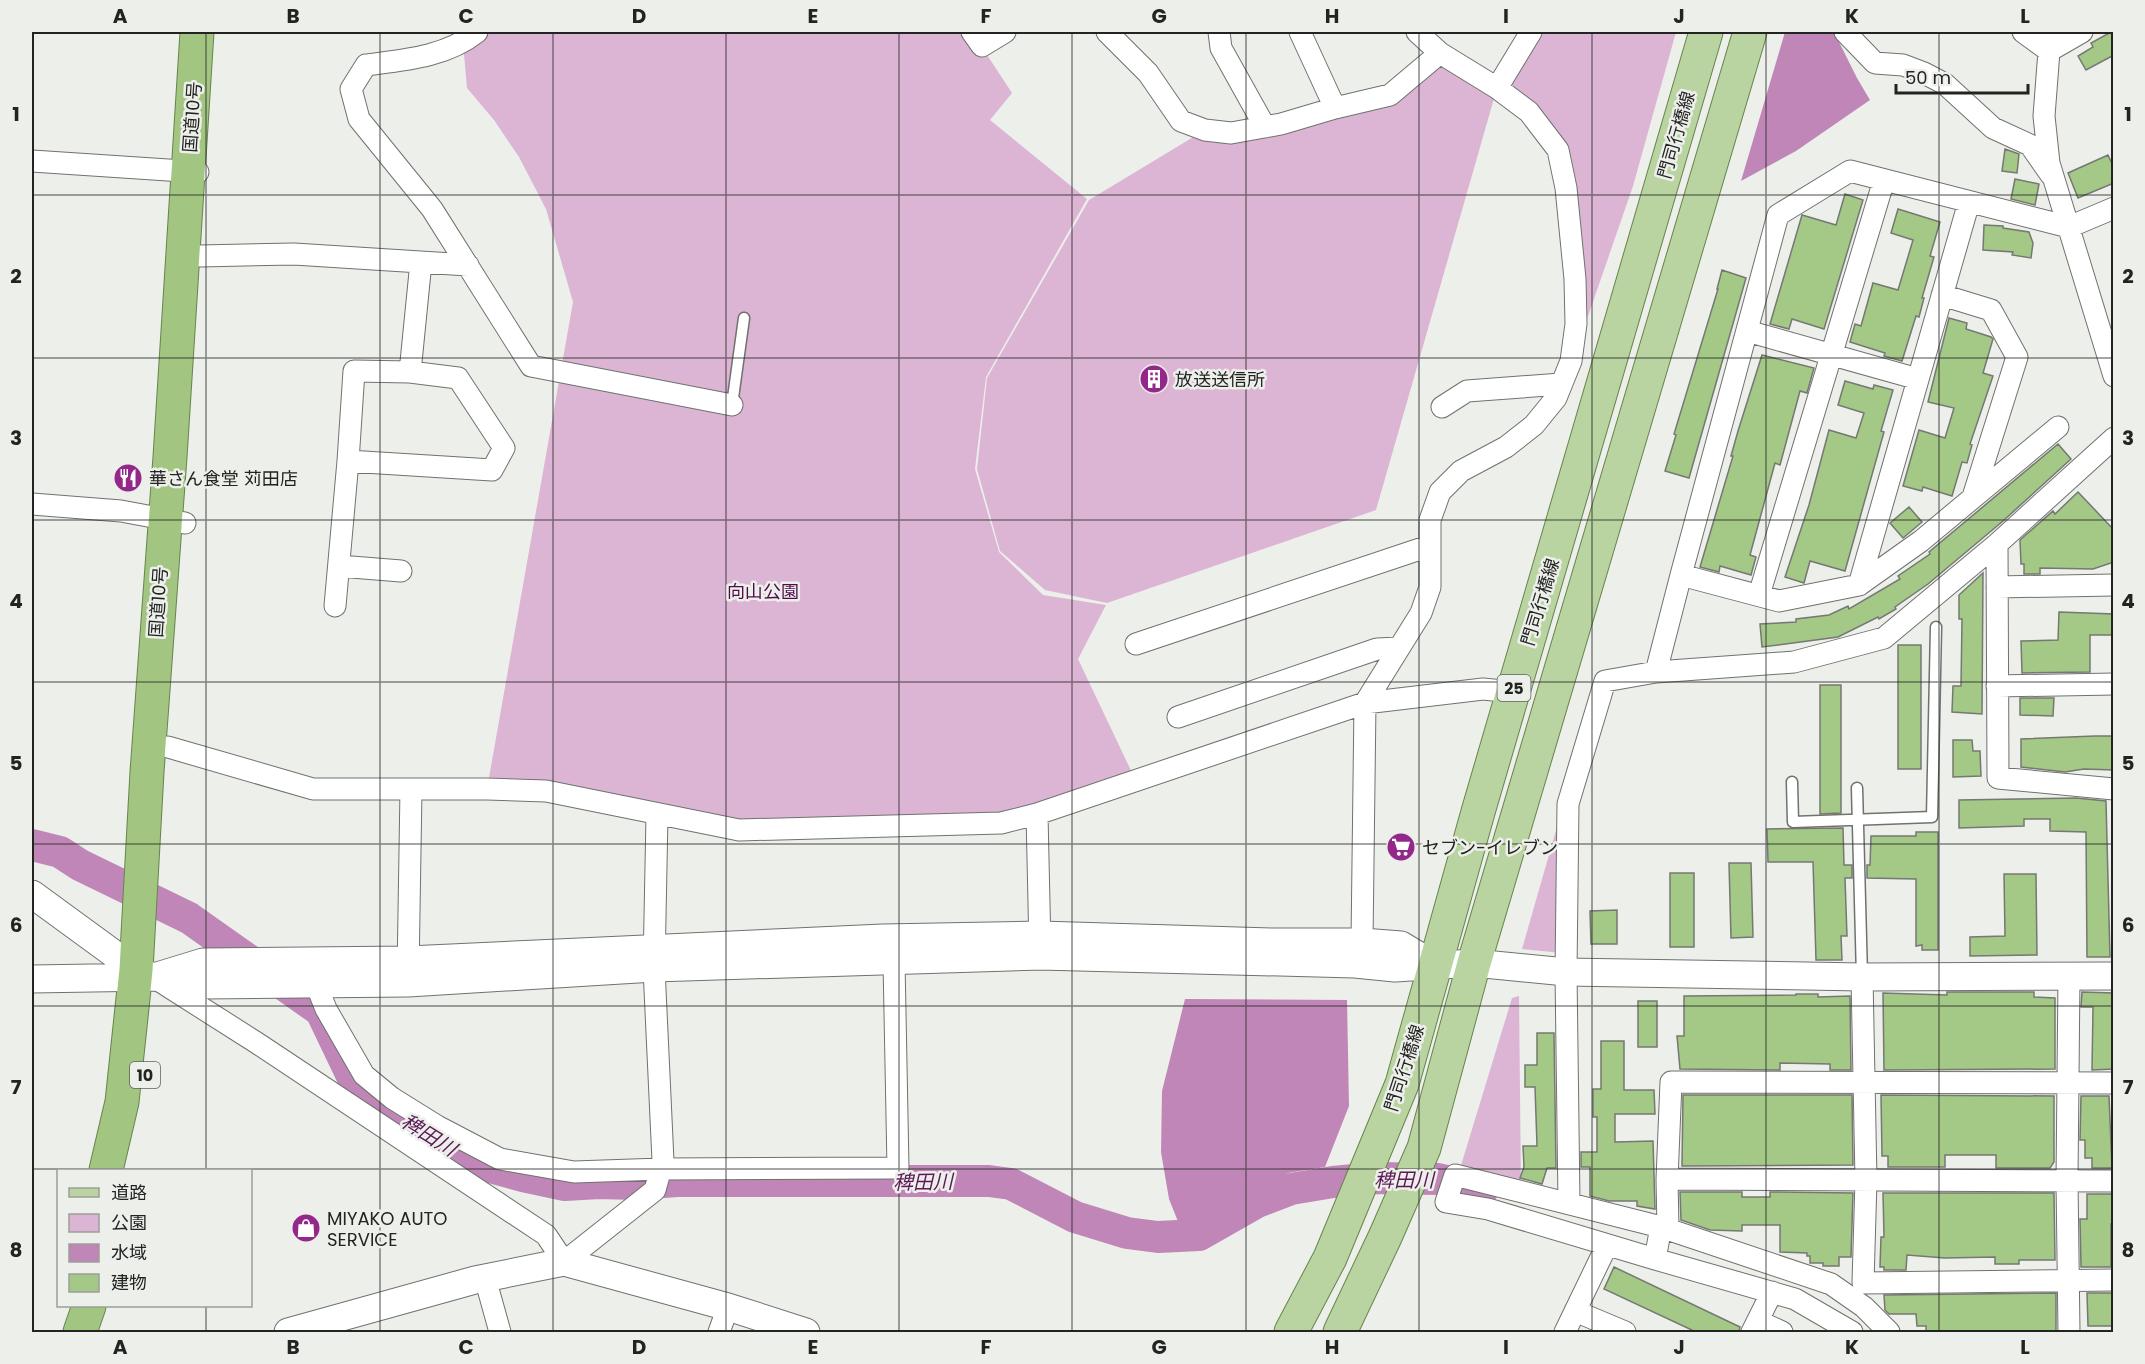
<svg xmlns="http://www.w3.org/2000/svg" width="2145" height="1364" font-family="Poppins,'Noto Sans JP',sans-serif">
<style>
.green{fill:#dcb5d5}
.water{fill:#bf86b7}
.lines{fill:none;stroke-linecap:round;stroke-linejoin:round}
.river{stroke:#bf86b7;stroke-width:32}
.building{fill:#a4c885;stroke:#757873;stroke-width:1.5}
.service-casing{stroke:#70726e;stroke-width:13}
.minor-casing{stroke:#70726e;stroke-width:23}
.tertiary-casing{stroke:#70726e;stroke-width:29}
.primary-casing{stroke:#67844c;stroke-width:35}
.trunk-casing{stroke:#67844c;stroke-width:35}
.service{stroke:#fff;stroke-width:10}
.minor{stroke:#fff;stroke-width:21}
.tertiary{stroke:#fff;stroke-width:27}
.primary{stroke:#b9d4a1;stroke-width:33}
.trunk{stroke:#a2c682;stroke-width:33}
.grid{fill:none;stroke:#232422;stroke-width:1.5;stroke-opacity:0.55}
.labels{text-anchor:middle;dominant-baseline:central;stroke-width:5;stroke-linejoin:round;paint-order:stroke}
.shield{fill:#ecefea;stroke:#5f615e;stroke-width:1.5}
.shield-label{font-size:16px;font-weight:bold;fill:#232422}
.street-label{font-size:18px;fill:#232422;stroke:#ecefea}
.poi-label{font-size:18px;fill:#232422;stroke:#ecefea;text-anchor:start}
.park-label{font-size:18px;fill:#520b4d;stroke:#ecefea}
.water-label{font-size:20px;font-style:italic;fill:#5d1857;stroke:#ecefea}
.neatline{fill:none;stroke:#232422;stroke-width:2}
.grid-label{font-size:20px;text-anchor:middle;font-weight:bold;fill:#232422}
</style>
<rect width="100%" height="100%" fill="#ecefea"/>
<!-- green -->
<path class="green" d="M477 32H972L1012 93 990 120 1087 199 986 377 975 469 999 552 1043 595 1106 605 1078 659 1135 779 1037 814 739 830 487 789 573 302 546 209 519 157 494 120 467 88 463 43Z
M1536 32H1676L1633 186 1586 322 1564 146 1545 114 1507 85Z
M1440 53 1497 88 1376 510 1107 603 1045 590 1000 551 977 469 987 378 1089 200 1205 130 1389 95Z
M1559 820 1562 953 1522 949Z
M1519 996 1521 1190 1459 1172 1512 998Z"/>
<!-- water -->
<path class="water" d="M1785 32H1834L1857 78 1870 100 1796 151 1741 181Z
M1185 999 1347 1000 1349 1106 1325 1167 1288 1173 1253 1191 1207 1222 1179 1224 1169 1199 1161 1152 1162 1091Z"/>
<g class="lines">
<!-- river -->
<path class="river" d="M32 845 60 852 80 865 189 918 321 1011 355 1082 395 1113 472 1162 523 1176 565 1185 599 1183 636 1184 677 1181H989L1011 1184 1075 1217 1127 1233 1158 1237 1199 1235 1257 1202 1291 1189 1333 1182 1376 1178 1438 1179 1483 1189"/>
</g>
<!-- building -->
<path class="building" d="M2111 32H2114V55L2086 70 2078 56 2093 47 2091 43Z
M2005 149 2019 154 2017 173 2002 171Z
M2108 155 2114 168V183L2078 198 2068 173Z
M2015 179 2039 184 2035 205 2011 199Z
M1845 194 1863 200 1824 329 1792 319 1789 329 1770 324 1802 215 1836 225Z
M1898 209 1940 222 1930 256 1934 257 1922 298H1924L1919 317 1916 316 1902 361 1884 356 1885 353 1850 342 1855 324 1861 326 1873 283 1898 290 1913 240 1891 233Z
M1984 225 2003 226V228L2029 232 2033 243 2031 258 2012 255 2013 252 1983 250Z
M1722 270 1746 278 1689 478 1665 471 1676 435 1674 434 1718 289H1717Z
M1949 318 1967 323 1966 329 1991 337 1993 339 1983 373 1993 376 1970 444 1972 445 1967 463 1962 462 1952 496 1923 487 1922 491 1903 486 1919 430 1945 438 1954 408 1928 402Z
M1762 355 1814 368 1807 393 1800 391 1780 465 1775 463 1750 555 1756 557 1751 575 1720 566 1719 572 1700 567 1733 456H1731L1738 431Z
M1845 381 1873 389 1874 385 1893 390 1881 431 1884 432 1845 571 1810 561 1804 583 1785 577 1809 505 1829 430 1856 438 1864 413 1838 405Z
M2058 444 2071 459 2003 521 1928 584 1895 607 1896 609 1879 619 1878 617 1838 637 1762 647 1760 624 1796 622V619L1829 615 1848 606 1849 609 1900 579 1898 576 1930 554 1929 552Z
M2078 492 2114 530V562L2093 569 2040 568V574H2024V564H2021L2020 540 2053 511 2055 514Z
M1909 507 1922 522 1903 538 1890 523Z
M1983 573 1982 714 1952 712 1953 686H1961L1962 619H1959V595Z
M2059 612 2114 614V635H2090V672L2022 673 2021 641 2058 640Z
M1898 645H1921V769H1898Z
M1820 685H1841V813L1820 814Z
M2020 698H2054L2053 716 2020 715Z
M2095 736H2114V770L2084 769 2065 772 2021 767V739Z
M1953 740H1972L1973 751H1980L1981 776 1953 777Z
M2076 798 2106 801 2110 957H2087L2086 832 2050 831V819H2024V826L1959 828V800Z
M1843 828 1844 865H1852V878H1845L1847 936H1841L1842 960H1816L1813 862H1768L1767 829Z
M1916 832H1938V950H1922V945L1916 946V879L1867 878V865H1870L1871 836H1916Z
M1729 863H1751L1753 937 1731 938Z
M1670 873H1694V947H1670Z
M2004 874H2036L2037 955 1970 956V937L2005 936Z
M1617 910V944H1591L1590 911Z
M1947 992H2034V997L2055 998V1069L1884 1070 1883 993 1947 995Z
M2082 992 2114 993V1069L2092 1070 2093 1007H2081Z
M1796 994H1818V997L1850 996 1851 1070H1830V1064L1780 1063V1070L1680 1069 1677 1036H1684V996L1796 995Z
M1638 1001H1657V1047H1638Z
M1537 1033H1554L1556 1168H1547L1542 1184 1520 1178 1524 1167 1523 1146H1537L1535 1087H1525V1065H1537Z
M1601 1041H1624V1090H1654L1655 1114H1615V1142L1653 1141 1655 1209 1637 1206V1201H1609L1590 1196V1167H1581V1152H1597V1117H1593V1089H1601Z
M1683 1095H1852L1853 1165 1682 1166Z
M1881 1095 2054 1096V1162L2050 1168H1996V1155H1945V1167H1888V1156H1882Z
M2081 1096H2109L2112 1168H2092V1158H2085V1140H2080Z
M1680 1192H1742V1197H1770V1192L1853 1193 1851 1257H1839V1266H1823V1263H1810V1256H1807V1253L1780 1252V1225H1742V1231L1710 1230 1681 1220Z
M1883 1193H2054L2055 1260H2019V1264H1995V1257L1945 1258 1907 1255 1906 1270H1884V1267H1880L1881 1237H1884Z
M2087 1194H2113V1224H2111V1267H2081L2080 1219H2087Z
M1614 1267 1740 1327 1739 1332H1696L1604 1289Z
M2056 1293V1332H1926V1326H1917L1916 1314H1889L1885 1310 1884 1295Z
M2087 1293H2112V1326H2088Z"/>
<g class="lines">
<!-- service casing -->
<g class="service-casing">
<path id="service" d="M732 405 744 318
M1792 782 1793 822 1932 817 1936 627
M1857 788 1862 977"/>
</g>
<!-- minor casing -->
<g class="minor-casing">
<path id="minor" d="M477 32C446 57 404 60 366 65L351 89 359 119 432 209 531 366 732 405
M972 32 982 46 1005 32
M1107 32 1148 73 1181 121 1205 130 1231 133 1281 124 1335 108 1390 95 1440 53
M1219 32 1221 48 1265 127
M1300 32 1335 108
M1845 32 1875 63 1903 65 1924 73 1945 84 1993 128 2030 145 2051 175
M2023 32 2049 51 2053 32
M2082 32 2049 51 2044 116 2049 163 2114 376
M1497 88 1531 32
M32 161 198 172
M200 256 294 254 468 265
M1942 295 1991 310 2017 357 1973 497
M1747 331 1918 379
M1442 407 1467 391 1561 384
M348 461 354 371 410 372
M32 504 121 511 185 523
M1997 544 1998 778 2114 789
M339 566 401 571
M1681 575 1779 601 1859 585 1969 202
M1859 585 1921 541 2058 427
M1997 587 2114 585
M1759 595 1884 180
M335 606 348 461 492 470 504 448 458 378 410 372 421 262
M1136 644 1429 546
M1656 672 1681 575 1778 215 1850 171 2069 227 2114 208
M1997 686 2114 684
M1178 717 1377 649 1399 648
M168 747 313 789H487L546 791 739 830 1001 823 1037 814 1365 703 1483 689 1513 692
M1037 814 1040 948
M1358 954 1362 942 1365 703 1421 613 1430 587V520L1440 492 1461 471 1506 447 1534 425 1556 398 1571 361 1576 324 1575 279 1566 188 1558 150 1529 112 1497 88 1440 53 1417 32
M408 974 411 789
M2069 976 2067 1181 2069 1332
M1862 977 1866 1180 1863 1283 2114 1280
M158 980 257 1043 546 1235 564 1262 655 1190 663 1161 654 968 657 815
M316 984 326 1009 364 1075 392 1098 437 1126 500 1159 574 1172 661 1169 898 1168 894 961
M1667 1179 2114 1181
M1569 1203 1566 972 1568 804 1605 681 1656 672 1794 662 1884 638 1997 544 2114 438
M1668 1229 1667 1179 1671 1082 2114 1083
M1655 1259 1488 1209 1446 1202 1455 1175 1661 1227
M485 1278 500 1332
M1575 1311 1625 1332
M1758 1321 1782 1332
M719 1332 728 1307
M1565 1332 1607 1245
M1752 1332 1772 1292
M1852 1332 1795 1299 1655 1259 1661 1227 1831 1284 1864 1307 1889 1332"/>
</g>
<!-- tertiary casing -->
<g class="tertiary-casing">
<path id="tertiary" d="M32 894 136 970 154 977 203 962 408 960 883 938 1040 935 1271 942H1362L1401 945 1434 965
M32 979 154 977 203 985 408 983 654 968 1040 956 1355 964 1395 968 1474 963 1566 972 1862 977 2114 976
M288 1332 475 1280 564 1262 728 1307 806 1332"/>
</g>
<!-- primary casing -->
<g class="primary-casing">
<path id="primary" d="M1291 1332 1330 1258 1402 1084 1478 812 1706 32
M1340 1332 1385 1237 1424 1148 1474 963 1750 32"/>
</g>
<!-- trunk casing -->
<g class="trunk-casing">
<path id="trunk" d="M106 1170 122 1102 136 970 147 772 170 457 197 32
M80 1332 89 1306"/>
</g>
<!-- service -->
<use href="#service" class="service"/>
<!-- minor -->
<use href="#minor" class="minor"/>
<!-- tertiary -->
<use href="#tertiary" class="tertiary"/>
<!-- primary -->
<use href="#primary" class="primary"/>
<!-- trunk -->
<use href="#trunk" class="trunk"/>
</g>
<!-- grid -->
<path class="grid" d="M206 32V1170M380 32V1332M553 32V1332M726 32V1332M899 32V1332M1072 32V1332M1246 32V1332M1419 32V1332M1592 32V1332M1766 32V1332M1939 32V1332M32 195H2114M32 358H2114M32 520H2114M32 682H2114M32 844H2114M32 1006H2114M32 1169H2114M206 1306V1332"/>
<!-- icons -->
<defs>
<g id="building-disc" transform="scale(1.5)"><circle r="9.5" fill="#93288a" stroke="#ecefea"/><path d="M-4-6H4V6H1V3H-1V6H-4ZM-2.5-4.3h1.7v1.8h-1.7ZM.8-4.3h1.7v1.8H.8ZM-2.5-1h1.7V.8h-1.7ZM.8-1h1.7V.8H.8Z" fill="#fff"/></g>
<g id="restaurant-disc" transform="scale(1.5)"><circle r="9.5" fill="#93288a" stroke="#ecefea"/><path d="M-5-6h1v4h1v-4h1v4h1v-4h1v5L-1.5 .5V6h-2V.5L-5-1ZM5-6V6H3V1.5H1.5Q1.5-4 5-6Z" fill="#fff"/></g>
<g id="supermarket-disc" transform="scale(1.5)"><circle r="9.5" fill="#93288a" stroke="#ecefea"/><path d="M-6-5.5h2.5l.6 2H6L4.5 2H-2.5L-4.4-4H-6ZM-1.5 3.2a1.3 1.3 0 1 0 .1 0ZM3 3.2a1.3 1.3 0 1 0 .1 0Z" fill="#fff"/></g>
<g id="shop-disc" transform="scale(1.5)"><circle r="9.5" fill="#93288a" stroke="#ecefea"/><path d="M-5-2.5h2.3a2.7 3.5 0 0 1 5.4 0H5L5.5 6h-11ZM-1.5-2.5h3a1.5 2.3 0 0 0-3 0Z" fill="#fff"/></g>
</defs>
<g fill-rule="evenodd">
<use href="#building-disc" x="1154" y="379"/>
<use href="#restaurant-disc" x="128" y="478"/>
<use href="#supermarket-disc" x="1401" y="847"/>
<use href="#shop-disc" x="306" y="1228"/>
</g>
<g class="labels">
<!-- shield labels -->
<g class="shield">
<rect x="1497.5" y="675" width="33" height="26" rx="4.5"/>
<rect x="130" y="1062" width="30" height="26" rx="4.5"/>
</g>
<g class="shield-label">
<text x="1514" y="688">25</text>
<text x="145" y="1075">10</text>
</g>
<!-- street labels -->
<g class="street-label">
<text transform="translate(192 117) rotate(-86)">国道10号</text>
<text transform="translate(1676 135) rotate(-74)">門司行橋線</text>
<text transform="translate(158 602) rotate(-86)">国道10号</text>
<text transform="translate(1540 602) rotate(-73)">門司行橋線</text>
<text transform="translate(1404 1068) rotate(-72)">門司行橋線</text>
</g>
<!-- poi labels -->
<g class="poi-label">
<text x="1175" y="379">放送送信所</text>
<text x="149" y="478">華さん食堂 苅田店</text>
<text x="1422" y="847">セブン-イレブン</text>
<text x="327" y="1218">MIYAKO AUTO<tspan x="327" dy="21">SERVICE</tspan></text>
</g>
<!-- park labels -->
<g class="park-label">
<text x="763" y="591">向山公園</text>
</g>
<!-- water labels -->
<g class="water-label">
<text transform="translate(429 1135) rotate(32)">稗田川</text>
<text x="1404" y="1180">稗田川</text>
<text transform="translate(923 1182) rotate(-1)">稗田川</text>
</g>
</g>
<!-- border -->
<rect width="2145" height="1364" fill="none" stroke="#ecefea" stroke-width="66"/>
<!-- legend -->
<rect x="57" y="1169" width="195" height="138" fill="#ecefea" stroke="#9c9e9a" stroke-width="1.5"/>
<rect x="69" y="1188" width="30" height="9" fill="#b9d4a1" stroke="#9c9e9a" stroke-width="1.5"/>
<text x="111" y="1199" font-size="18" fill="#232422">道路</text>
<rect x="69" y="1214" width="30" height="18" fill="#dcb5d5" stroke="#9c9e9a" stroke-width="1.5"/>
<text x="111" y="1229" font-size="18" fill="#232422">公園</text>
<rect x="69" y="1244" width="30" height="18" fill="#bf86b7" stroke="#9c9e9a" stroke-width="1.5"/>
<text x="111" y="1259" font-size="18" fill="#232422">水域</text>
<rect x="69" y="1274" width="30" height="18" fill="#a4c885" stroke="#9c9e9a" stroke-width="1.5"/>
<text x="111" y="1289" font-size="18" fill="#232422">建物</text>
<!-- scale -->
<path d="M1896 84v9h132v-9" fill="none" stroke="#232422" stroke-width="3"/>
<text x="1905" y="84" font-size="18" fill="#232422" stroke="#ecefea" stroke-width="4.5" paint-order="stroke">50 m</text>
<rect x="33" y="33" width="2079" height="1298" class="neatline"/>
<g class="grid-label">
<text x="120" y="23">A</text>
<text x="293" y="23">B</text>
<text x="466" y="23">C</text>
<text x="639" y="23">D</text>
<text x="813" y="23">E</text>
<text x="986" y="23">F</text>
<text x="1159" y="23">G</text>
<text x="1332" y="23">H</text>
<text x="1506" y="23">I</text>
<text x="1679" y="23">J</text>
<text x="1852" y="23">K</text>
<text x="2025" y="23">L</text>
<text x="16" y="121">1</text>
<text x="2128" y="121">1</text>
<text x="16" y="283">2</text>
<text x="2128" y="283">2</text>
<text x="16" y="445">3</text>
<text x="2128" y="445">3</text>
<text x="16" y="608">4</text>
<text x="2128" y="608">4</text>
<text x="16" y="770">5</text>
<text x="2128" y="770">5</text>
<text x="16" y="932">6</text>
<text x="2128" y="932">6</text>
<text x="16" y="1094">7</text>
<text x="2128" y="1094">7</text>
<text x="16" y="1257">8</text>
<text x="2128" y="1257">8</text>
<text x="120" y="1354">A</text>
<text x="293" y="1354">B</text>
<text x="466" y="1354">C</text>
<text x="639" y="1354">D</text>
<text x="813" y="1354">E</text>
<text x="986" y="1354">F</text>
<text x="1159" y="1354">G</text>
<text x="1332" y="1354">H</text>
<text x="1506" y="1354">I</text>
<text x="1679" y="1354">J</text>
<text x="1852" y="1354">K</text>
<text x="2025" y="1354">L</text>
</g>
</svg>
